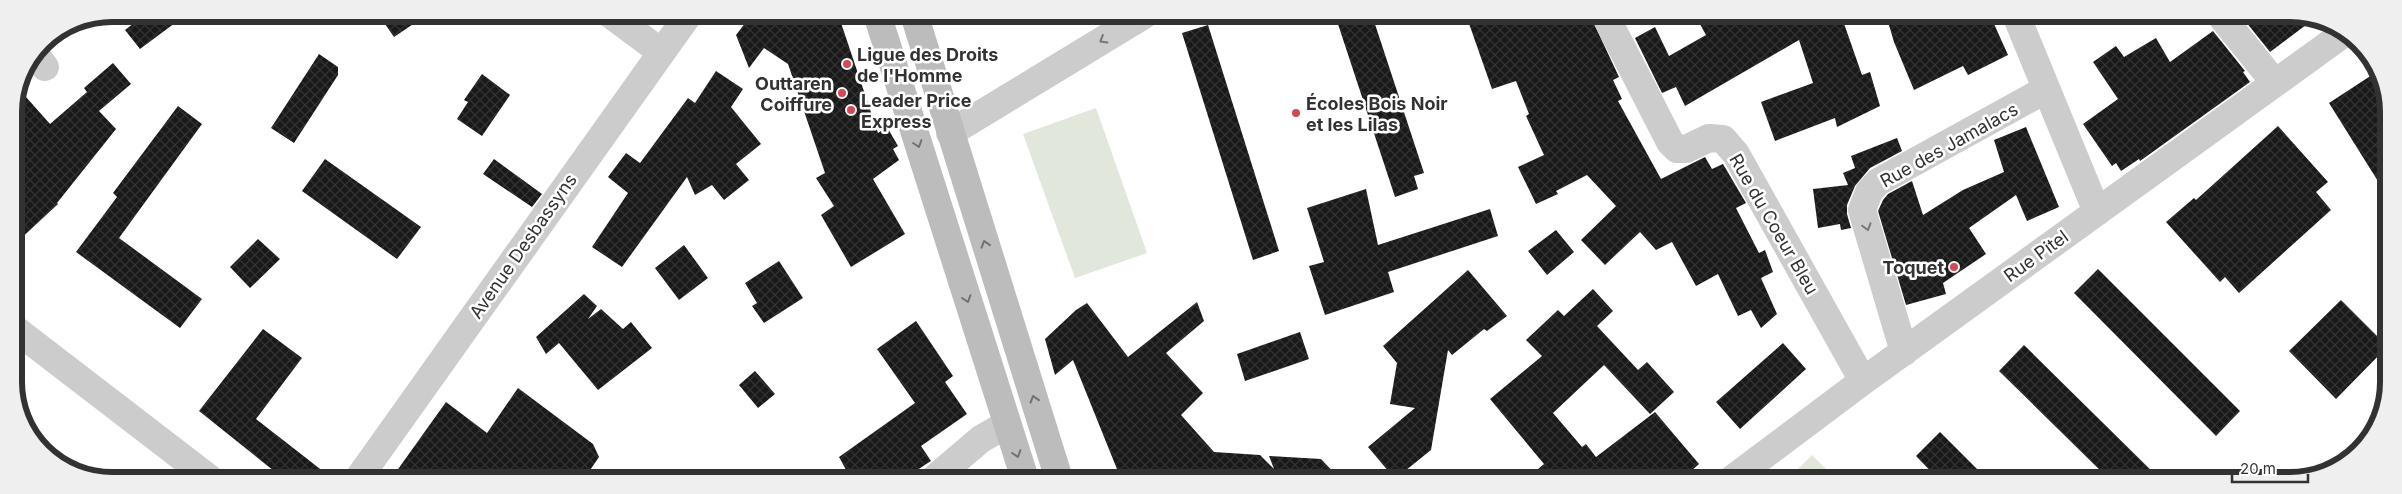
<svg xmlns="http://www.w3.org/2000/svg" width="2402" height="494" font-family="Inter,sans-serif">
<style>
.pitch{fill:#e2e7dc}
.building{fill:url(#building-cross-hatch)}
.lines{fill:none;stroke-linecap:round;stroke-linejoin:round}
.minor{stroke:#ccc;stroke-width:28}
.secondary{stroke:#bcbcbc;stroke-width:28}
.oneway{stroke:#777}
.oneway2{stroke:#707070}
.poi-dot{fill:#d24a56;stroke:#fff;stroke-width:2}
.labels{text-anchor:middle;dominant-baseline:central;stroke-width:5;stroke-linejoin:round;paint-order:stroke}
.poi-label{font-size:18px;font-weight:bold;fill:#323232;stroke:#fff;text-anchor:start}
.street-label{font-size:18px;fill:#323232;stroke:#fff}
.rim{fill:none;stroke:#323232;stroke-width:6}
</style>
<defs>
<pattern id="building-cross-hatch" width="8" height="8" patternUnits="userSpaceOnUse" patternTransform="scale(1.25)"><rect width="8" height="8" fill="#191919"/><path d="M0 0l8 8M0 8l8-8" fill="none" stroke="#323232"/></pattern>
</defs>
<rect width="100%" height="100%" fill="#fff"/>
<!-- pitch -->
<path class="pitch" d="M1096 108 1147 253 1075 278 1023 134Z
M1812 455 1837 480H1787Z"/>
<!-- building -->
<path class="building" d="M146 14H187L140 49 125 30Z
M378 14H428L394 37Z
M752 14H838L878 133 887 127 898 146 893 149 899 160 873 179 905 234 851 267 821 215 834 206 816 178 825 173 788 64 764 48 749 68 736 35Z
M1335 15H1372L1424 173 1414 176 1418 189 1395 197Z
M1466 15H1590L1619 77 1613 80 1622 99 1618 101 1661 179 1705 157 1712 169 1723 164 1746 203 1736 208 1759 253 1765 250 1773 272 1761 278 1777 314 1761 328 1751 310 1738 316 1718 274 1696 286 1672 242 1656 250 1640 232 1605 265 1581 240 1616 206 1587 175 1556 191 1558 194 1536 204 1518 167 1544 155 1526 116 1529 114 1516 81 1492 89Z
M1695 15H1841L1862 75 1870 72 1880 106 1837 127 1835 118 1775 141 1761 102 1813 83 1799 40 1685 106 1676 87 1662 93 1635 38 1655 27 1669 56 1706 35Z
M1886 15H1990L2008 55 1968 75 1963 66 1914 90 1894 42Z
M2244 16H2309L2314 19 2270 52 2242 17Z
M1208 25 1279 251 1253 260 1182 33Z
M2213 31 2245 71 2243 72 2250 82 2140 161 2139 159 2121 171 2116 163 2112 166 2083 124 2118 99 2093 62 2116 46 2124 57 2156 38 2170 62Z
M319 54 338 67V75L294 143 271 128Z
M113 63 131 84 99 111 116 129 57 203 58 204 15 244 14 106 18 88 50 124 87 92 84 88Z
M716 71 743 89 731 107 761 144 736 164 749 180 724 200 712 185 695 195 687 177 622 267 592 247 628 193 608 177 626 153 640 163 688 98 695 103Z
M2375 73 2386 93V194L2329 103Z
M482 74 510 95 482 136 457 119 468 102 464 100Z
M178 106 202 124 119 238 202 299 180 328 76 252 117 197 113 193Z
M2278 126 2328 182 2316 192 2331 210 2239 293 2225 277 2220 282 2166 222 2194 198 2196 200Z
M2026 127 2059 207 2027 221 2016 195 1969 228 1986 254 1943 283 1946 294 1906 305 1878 211 1883 200 1888 194 1912 181 1923 215 1963 190 2004 172 1994 140Z
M1897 138 1902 151 1870 168 1855 186 1847 205V214L1851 228 1841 230 1840 224 1818 228 1813 189 1848 185 1843 173 1855 168 1851 156Z
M325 159 421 227 397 259 302 191Z
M494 159 542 194 532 207 483 174Z
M1366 189 1378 245 1490 209 1498 236 1388 272 1394 292 1325 315 1309 266 1324 262 1307 208Z
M1556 230 1574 252 1547 275 1528 251Z
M258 239 280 259 250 288 230 267Z
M684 245 708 278 679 300 655 268Z
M779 261 803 298 764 323 752 306 757 303 745 283Z
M2098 269 2240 411 2216 436 2074 293Z
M1468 270 1507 316 1487 331 1484 329 1452 355 1448 350 1431 450 1395 479 1368 447 1415 408 1390 404 1397 363 1383 346Z
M1593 289 1613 311 1597 326 1638 370 1647 362 1674 392 1650 414 1604 365 1553 413 1582 447 1586 444 1596 457 1655 412 1699 464 1681 480 1526 479 1544 464 1490 399 1542 356 1526 340 1558 310 1564 316Z
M584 294 597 306 588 319 601 309 623 329 631 322 652 348 598 390 559 343 546 354 536 337Z
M2341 300 2386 345V348L2336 399 2289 351Z
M1197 302 1204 321 1166 353 1203 393 1181 415 1214 452 1260 455 1274 469 1269 456 1321 459 1340 479H1121L1073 360 1055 375 1045 339 1076 310 1087 303 1128 357Z
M916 321 953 376 945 382 967 414 921 446 931 461 905 478 851 479 839 457 915 403 877 349Z
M263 329 302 358 256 419 333 479H284L199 411Z
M1300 332 1309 359 1245 381 1237 354Z
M1783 343 1806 369 1740 429 1716 402Z
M2024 345 2161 480H2110L1999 371Z
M755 371 775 394 758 408 739 385Z
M518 388 593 444 599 457 584 479H391L446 402 487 433Z
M1940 432 1988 480H1939L1916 456Z"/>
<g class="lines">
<!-- minor -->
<path class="minor" d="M610 14 661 52
M1605 15 1670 142 1677 149H1686L1709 138 1723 139 1736 154 1863 381
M2016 15 2097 212
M2221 16 2275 83
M35 54 45 67
M950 133 1144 15
M15 329 209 478
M1904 352 1862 210 1869 192 1878 182 2045 90
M358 479 689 14
M934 479 981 439 1007 424
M1731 480 1863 381 2343 34"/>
<!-- secondary -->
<path class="secondary" d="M877 14 1025 479
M914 14 1059 479"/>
</g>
<!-- one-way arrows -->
<defs><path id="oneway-chevron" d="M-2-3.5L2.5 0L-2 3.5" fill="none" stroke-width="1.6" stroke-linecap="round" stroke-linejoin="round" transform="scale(1.25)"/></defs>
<g class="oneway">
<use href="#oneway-chevron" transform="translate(1103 40) rotate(149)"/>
<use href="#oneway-chevron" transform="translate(1867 227) rotate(74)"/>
</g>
<g class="oneway2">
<use href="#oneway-chevron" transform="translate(918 144) rotate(72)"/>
<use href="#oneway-chevron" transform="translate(985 244) rotate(-107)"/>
<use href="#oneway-chevron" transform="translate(967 299) rotate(72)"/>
<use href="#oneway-chevron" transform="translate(1034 399) rotate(-107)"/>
<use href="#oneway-chevron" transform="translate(1017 454) rotate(72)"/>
</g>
<!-- markers -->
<g class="poi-dot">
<circle cx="847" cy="64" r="5"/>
<circle cx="842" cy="93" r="5"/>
<circle cx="851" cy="110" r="5"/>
<circle cx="1296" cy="113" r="5"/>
<circle cx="1954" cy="267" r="5"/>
</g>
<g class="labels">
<!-- poi labels -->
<g class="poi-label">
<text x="857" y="54">Ligue des Droits<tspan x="857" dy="21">de l'Homme</tspan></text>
<text x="832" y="83" text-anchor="end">Outtaren<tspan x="832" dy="21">Coiffure</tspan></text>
<text x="861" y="100">Leader Price<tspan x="861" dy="21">Express</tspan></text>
<text x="1306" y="103">Écoles Bois Noir<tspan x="1306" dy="21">et les Lilas</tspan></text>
<text x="1944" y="267" text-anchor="end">Toquet</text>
</g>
<!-- street labels -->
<g class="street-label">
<text transform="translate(1949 145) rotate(-29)">Rue des Jamalacs</text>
<text transform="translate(1774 224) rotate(60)">Rue du Coeur Bleu</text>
<text transform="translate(523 246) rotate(-55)">Avenue Desbassyns</text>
<text transform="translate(2036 256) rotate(-36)">Rue Pitel</text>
</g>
</g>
<!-- crop -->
<path d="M0 0H2402V494H0ZM112 22H2290A90 90 0 0 1 2380 112V382A90 90 0 0 1 2290 472H112A90 90 0 0 1 22 382V112A90 90 0 0 1 112 22Z" fill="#efefef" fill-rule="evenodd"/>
<path class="rim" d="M112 22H2290A90 90 0 0 1 2380 112V382A90 90 0 0 1 2290 472H112A90 90 0 0 1 22 382V112A90 90 0 0 1 112 22Z"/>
<!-- scale -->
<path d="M2232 474v8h76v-8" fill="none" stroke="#323232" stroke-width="2.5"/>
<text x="2240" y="474" font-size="15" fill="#323232" stroke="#ffffff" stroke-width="4" paint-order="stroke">20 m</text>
</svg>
